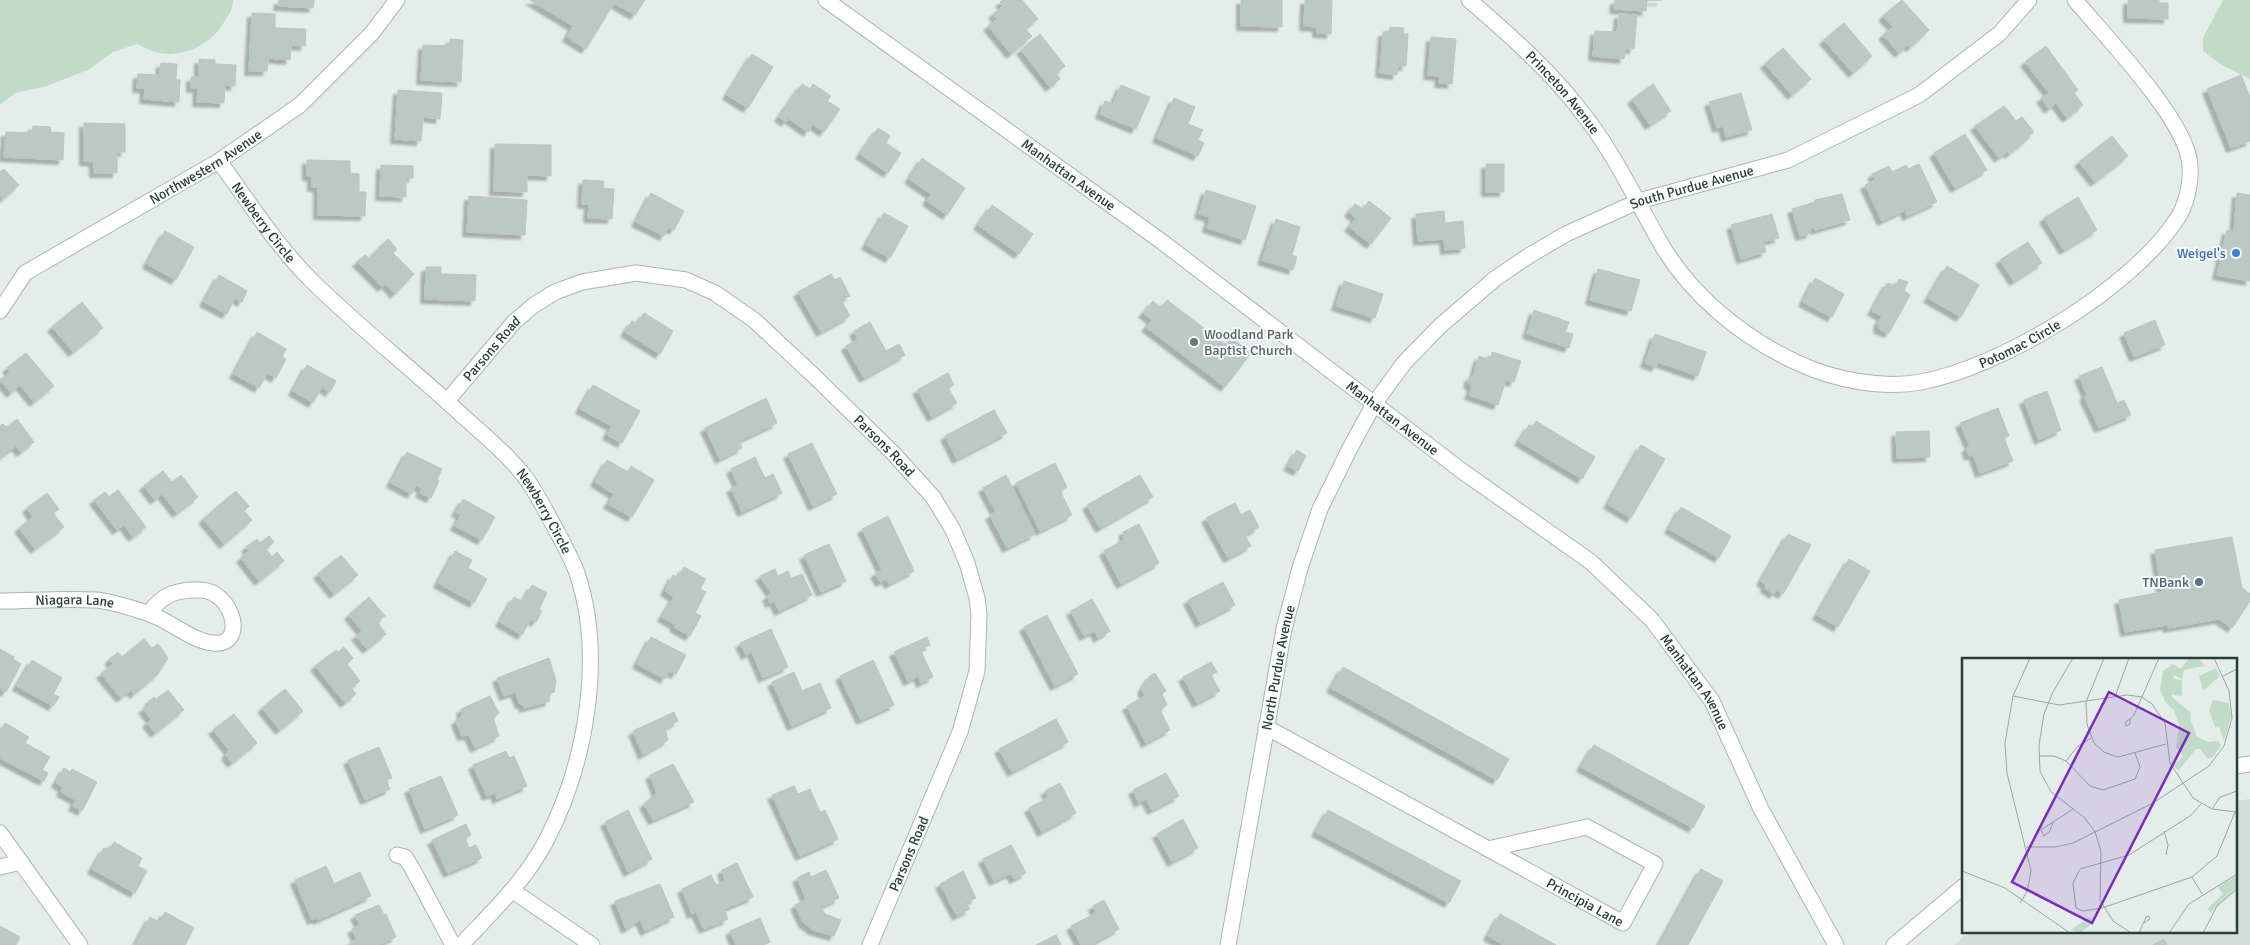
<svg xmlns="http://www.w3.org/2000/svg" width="2250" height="945" font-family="Signika,sans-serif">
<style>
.built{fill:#d4ddd9}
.green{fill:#c0dcc8}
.building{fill:#bbc8c3;stroke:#b8c6c1;filter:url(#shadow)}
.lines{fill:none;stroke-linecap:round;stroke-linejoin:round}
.street-casing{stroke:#a8b5b1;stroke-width:17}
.secondary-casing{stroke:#a5b8b1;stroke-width:17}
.street{stroke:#fff;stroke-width:15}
.secondary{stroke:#fff;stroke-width:15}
.shop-dot{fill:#3f7fe0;stroke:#f6faf8;stroke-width:2}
.worship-dot{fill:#6b7280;stroke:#f6faf8;stroke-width:2}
.service-dot{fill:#5c6f8a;stroke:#f6faf8;stroke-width:2}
.labels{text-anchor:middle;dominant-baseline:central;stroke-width:4;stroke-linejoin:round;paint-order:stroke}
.street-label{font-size:14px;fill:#263e37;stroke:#f6faf8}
.shop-label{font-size:14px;fill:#366cbe;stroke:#f6faf8;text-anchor:end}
.worship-label{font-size:14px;fill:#5b616d;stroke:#f6faf8;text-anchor:start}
.service-label{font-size:14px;fill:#4e5e75;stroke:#f6faf8;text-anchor:end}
.inset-road{fill:none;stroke:#99a7a2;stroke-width:1}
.view{fill:#7b2cbf;fill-opacity:0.15;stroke:#7b2cbf;stroke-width:2.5}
.inset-edge{fill:none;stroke:#263e37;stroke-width:2.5}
</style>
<defs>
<filter id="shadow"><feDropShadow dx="-4.5" dy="4.5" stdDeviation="1" flood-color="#0004"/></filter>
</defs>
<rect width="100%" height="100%" fill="#e5edea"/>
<!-- built -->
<path class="built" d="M2250 799V945H1954L1970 931H2236V801Z"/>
<!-- green -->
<path class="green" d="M0 0H233C233 10 228 16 223 24 209 46 180 59 155 52 149 50 143 47 137 44L113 52 90 69 47 86 15 93 0 105Z
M2223 0H2250V79L2222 65 2203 51V38Z"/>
<!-- building -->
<path class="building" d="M279 0H314L313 8 278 6Z
M530 0H645L635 15 614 3 586 49 567 37 573 26Z
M1003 0H1022L1038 19 1025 29 1032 36 1011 54 988 26 997 19 993 14 1003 6 1000 2Z
M1241 0H1282V27L1241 26Z
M1305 0H1332L1331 34 1317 33V27L1304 26Z
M1615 0H1662H1647L1646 11 1614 9Z
M1902 0 1929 30 1911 47 1908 45 1899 53 1883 35 1893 27 1883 16Z
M2128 0H2159V3H2168V19L2128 18Z
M252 13 275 14V28L306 29 305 46 291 45 290 60 268 58 267 71H249Z
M1619 14 1637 15 1634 49H1625L1624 59 1593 56 1595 31 1617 32Z
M1844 23 1872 56 1853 73 1824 40Z
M1390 27 1404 28 1403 34H1408L1406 66H1398L1397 75 1380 73 1383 32H1389Z
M1040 34 1065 66 1056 73 1060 79 1050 87 1021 50Z
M1431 37 1456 39 1452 84 1439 83 1440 76 1428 75Z
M450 39 463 40 461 82 421 80 423 45 450 46Z
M2046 46 2078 90 2074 93 2083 105 2067 118 2056 103 2049 109 2041 98 2049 93 2025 62Z
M1783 48 1811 79 1792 95 1765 64Z
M752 54 773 67 748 108 727 95Z
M199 59 215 60V64L236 65 235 86 225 85 224 103 197 102 198 88H191V77H199Z
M161 63 177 64 176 80H180L179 102 144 99 145 88H137L138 74 160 75Z
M2241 75 2250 97V141L2231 148 2207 89Z
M802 84 810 89 813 84 831 96 827 101 840 109 824 132 813 124 808 132 788 118 786 122 779 117Z
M1653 84 1671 111 1650 125 1632 99Z
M1121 85 1150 97 1136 129 1100 114 1105 101 1113 104Z
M398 90 442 93 440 119 423 117 421 141 395 139Z
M1741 93 1752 130 1726 137 1723 126 1717 128 1709 102Z
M1174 98 1195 107 1188 124 1203 130 1198 140 1204 143 1198 156 1157 138Z
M2004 106 2016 121 2022 117 2034 132 2028 137 2029 138 2009 154 2008 151 1999 158 1975 126Z
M84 123 125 124V152H117V173H94V162L84 161Z
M33 126 51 127 50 132 64 133 63 160 4 157 6 132 32 133Z
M878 128 890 136 886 143 901 153 888 173 860 154Z
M1965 134 1987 170 1955 188 1934 153Z
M2112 136 2128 156 2095 182 2079 162Z
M495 144 551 145V176L527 175V192L494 191Z
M922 158 965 188 947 215 927 201 931 194 909 179Z
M307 160 350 161V173L359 174V192H366L365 216 318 215V187H312V176H307Z
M1486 164H1504V192H1486Z
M1919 164 1937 202 1907 216 1905 210 1882 221 1865 185 1875 180 1872 174 1889 166 1892 172 1906 165 1908 169Z
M381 165 413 166V178H406V197L380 196Z
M4 169 19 185 3 199 0 196V172Z
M583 180 604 181 603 188 614 189 612 219 588 218 589 204H582Z
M1206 190 1256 206 1245 240 1207 228 1210 217 1199 214Z
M651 193 684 211 674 230 669 227 664 236 636 222Z
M2237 193 2250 195V281L2217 275 2227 230 2234 231Z
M1842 194 1850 220 1815 230 1814 227 1810 229 1811 233 1800 236 1792 209 1815 202V200Z
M469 196 527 200 525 235 467 232Z
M2078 197 2097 230 2064 250 2044 218Z
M1369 201 1391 218 1371 244 1349 227 1356 218 1349 212 1355 204 1363 209Z
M992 205 1033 234 1019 254 978 225Z
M1444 211 1445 223 1463 221 1465 248 1445 250 1444 239 1418 241 1416 214Z
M884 213 908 226 890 258 866 245Z
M1772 214 1779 238 1763 242 1766 252 1741 259 1731 225Z
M1276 219 1300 227 1292 255 1297 257 1293 270 1262 260Z
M165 231 194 247 176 280 147 264Z
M388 239 397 249 393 253 414 274 395 294 386 284 382 287 357 262 365 255 369 258Z
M2028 242 2042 263 2014 281 2000 260Z
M1947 266 1979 285 1961 317 1928 298Z
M426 267H441V274L476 275 475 301 425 299Z
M1598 269 1640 280 1631 311 1590 300Z
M831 274 835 280 840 277 850 296 841 300 850 316 821 332 798 292Z
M219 275 247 291 242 302 235 298 227 314 204 302Z
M1815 278 1844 294 1832 317 1803 302Z
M1899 279 1908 282 1904 290 1910 295 1889 333 1879 329 1878 323 1882 316 1872 311 1887 283 1896 286Z
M1344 281 1383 294 1375 318 1336 306Z
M1167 300 1226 345 1232 338 1251 353 1225 387 1146 327 1152 320 1143 313 1153 301 1161 308Z
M82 302 103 328 73 352 52 327Z
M1534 310 1569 322 1565 332 1573 334 1569 348 1527 334Z
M644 313 673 331 660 354 625 332 632 321 637 324Z
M2155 320 2165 345 2134 357 2124 333Z
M870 322 886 351 899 344 905 355 864 378 846 346 858 339 854 331Z
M257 332 286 349 282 357 286 359 276 378 267 373 259 388 234 374Z
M1655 334 1706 352 1698 376 1658 362 1656 367 1645 363Z
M1492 352 1521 361 1514 382 1506 380 1498 405 1469 395 1472 387 1468 383 1470 376 1473 377 1479 356 1490 360Z
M26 353 54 386 34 402 20 385 11 393 0 380 10 372 7 368Z
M307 365 336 381 330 392 322 387 313 403 293 391Z
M2102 367 2117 403 2124 400 2131 415 2099 428 2084 396 2087 395 2079 376Z
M948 373 954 385 948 388 957 403 932 417 917 390Z
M593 385 640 411 622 443 607 435 612 426 580 409Z
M2047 391 2061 430 2039 440 2024 400Z
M766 398 777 423 739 441 742 448 720 459 705 428Z
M1998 408 2009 436 2004 438 2013 461 1980 473 1973 454 1969 456 1966 448 1970 446 1960 423Z
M994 410 1007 433 957 459 945 436Z
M17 419 34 442 21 452 16 446 0 458V426L2 424 7 427Z
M1536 421 1595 457 1582 479 1519 441 1529 425 1532 427Z
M1929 431 1930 457 1897 458 1896 432Z
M812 443 837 494 813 506 788 454Z
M1641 445 1665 459 1631 518 1608 504Z
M1297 450 1306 456 1298 471 1288 466Z
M407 452 442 469 437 479 439 481 431 498 420 493 422 488 416 485 412 494 391 483Z
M755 457 765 478 773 474 782 493 742 512 731 488 738 485 731 469Z
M607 460 628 472 631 466 654 480 632 517 608 504 614 494 595 482Z
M1055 463 1067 487 1060 491 1072 515 1040 531 1016 483Z
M163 471 172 482 181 475 198 497 177 513 162 494 155 500 144 486Z
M1006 475 1035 534 1007 548 990 515 996 512 983 488Z
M1140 475 1153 497 1100 528 1087 505Z
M118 490 146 527 133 537 124 525 117 530 94 500 105 492 109 497Z
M236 491 249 506 244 511 252 520 224 544 203 519Z
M47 493 59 509 53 513 64 527 35 549 19 528 33 517 27 508Z
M463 499 495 517 482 540 455 526 461 515 456 512Z
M1235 503 1241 515 1250 510 1259 527 1245 535 1251 546 1228 558 1206 518Z
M1681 507 1731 536 1719 558 1669 529Z
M888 516 914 571 889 584 887 579 880 582 875 573 882 570 862 529Z
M1139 524 1159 563 1121 584 1104 551 1124 540 1123 537 1125 536 1123 532Z
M1788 534 1811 545 1783 594 1776 590 1774 594 1765 588 1766 585 1761 581Z
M269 536 274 542 266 549 272 557 277 552 284 561 259 581 241 558 249 551 246 547 257 539 260 543Z
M2232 537 2242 588 2250 594V601L2232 628 2219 619 2168 628 2167 625 2125 632 2119 600 2162 592 2155 550Z
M829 544 846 581 821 592 804 555Z
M455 551 472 560 468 568 487 579 474 603 438 583Z
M341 555 358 575 334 594 318 574Z
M1849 559 1870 571 1838 627 1817 615Z
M684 567 706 579 700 589 706 592 695 613 701 616 690 636 674 627 676 625 662 617 674 597 665 591 673 575 678 578Z
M775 569 778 576 788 571 791 578 802 574 812 595 779 611 774 601 770 603 767 596 772 594 760 576Z
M1223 582 1235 605 1200 623 1188 600Z
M532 585 547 593 539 609 542 611 536 622 531 619 522 635 500 622 514 597 523 602Z
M369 597 385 616 377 622 386 634 367 649 356 636 362 631 349 615Z
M1092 599 1110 631 1098 638 1095 631 1084 636 1071 611Z
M1047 615 1078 674 1055 686 1024 627Z
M771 629 788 667 763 678 752 652 746 655 740 643Z
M651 637 686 655 676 674 669 671 665 679 637 664Z
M927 637 930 645 920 649 933 677 921 683 918 676 908 681 894 652Z
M144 639 152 648 158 644 168 658 158 674 134 694 131 690 121 698 101 674 113 664 109 660 118 652 122 657Z
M344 647 353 658 347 664 360 681 351 688 356 694 345 703 315 666 336 650 338 652Z
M0 649 14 657 13 659 21 664 6 692 0 688Z
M549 658 556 681 554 692 548 694 550 701 524 708 523 704H520L515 692 504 696 497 678Z
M32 660 62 678 53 694 59 697 53 706 17 686Z
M873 660 894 705 861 720 840 676Z
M1211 662 1217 672 1211 675 1220 691 1197 703 1183 677Z
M1343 667 1509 759 1497 780 1331 688Z
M794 672 802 691 820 683 831 708 792 726 772 682Z
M1155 673 1166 691 1162 694 1167 705 1160 710 1170 730 1146 743 1127 706 1145 696 1142 689 1150 676Z
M285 689 303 711 280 730 262 708Z
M168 690 184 710 155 733 147 723 151 719 143 709 150 704 149 701 154 697 155 700Z
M490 696 499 713 493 718 499 736 475 748 469 735 462 736 456 721 462 716 461 709Z
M674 712 678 721 665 729 668 740 643 755 633 731Z
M234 714 257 743 232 763 226 755 229 750 213 730Z
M1056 719 1068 742 1012 772 999 749Z
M5 723 29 737 25 743 50 757 42 770 48 773 44 781 0 758V732Z
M1594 745 1705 806 1693 828 1581 767Z
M379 747 392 778 386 780 390 789 365 800 348 760Z
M506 751 509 758 514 756 527 786 497 799 495 793 487 796 473 765Z
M673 764 694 802 653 820 644 804 657 793 650 775Z
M64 768 71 772 72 769 97 782 82 811 73 806 76 800 61 792 63 787 56 783Z
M1166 773 1179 796 1152 810 1146 799 1139 803 1133 790Z
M441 776 458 815 425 829 409 789Z
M1060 783 1076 813 1042 832 1029 808 1049 797 1045 791Z
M794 786 798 794 810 789 820 812 825 810 838 839 800 856 772 795Z
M628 810 652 859 628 872 605 822Z
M1328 810 1461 881 1449 903 1316 832Z
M1183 819 1198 848 1172 862 1157 834Z
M466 824 471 835 465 838 469 848 476 845 482 858 448 873 432 840Z
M114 842 142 858 138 866 147 871 135 893 92 869 104 848 109 850Z
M1011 845 1026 873 1014 879 1011 873 994 881 983 859Z
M737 863 753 897 724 909 728 919 704 929 696 912 692 914 682 889 711 875 716 885 725 881 722 870Z
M326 866 334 884 360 872 371 896 318 920 317 918 312 920 295 880Z
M1701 869 1723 881 1688 945H1659Z
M826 870 839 898 821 907 825 914 841 920 834 936 813 930 803 922 795 905 806 899 797 878 809 872 811 877Z
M963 871 976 898 966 903 970 909 957 916 940 884Z
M660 884 674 917 645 931 640 920 626 929 615 901Z
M1104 900 1119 929 1090 945H1081L1071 926 1096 913 1093 906Z
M379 905 384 915 386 914 396 937 378 945H351L350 942 357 939 352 929 360 925 355 915Z
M165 912 194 928 185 945H135L150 917 159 922Z
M1500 914 1556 945H1504L1488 936Z
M760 918 770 942 763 945H736L730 931Z
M0 926 20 937 16 945H0Z
M1056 935 1061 945H1036Z
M2164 939 2167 945H2153Z"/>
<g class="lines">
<!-- street casing -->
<g class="street-casing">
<g id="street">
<path id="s1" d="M1469 0C1511 36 1554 74 1587 119 1616 157 1636 200 1660 242 1690 295 1743 338 1798 363 1834 380 1882 389 1921 382 2002 367 2128 290 2175 222 2187 206 2193 178 2189 159 2182 116 2105 36 2075 0"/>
<path id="s2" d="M219 161C249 202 277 247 314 283 362 330 416 372 465 418 484 435 505 452 521 472 534 487 544 508 554 526 562 541 571 557 577 573 605 657 586 764 546 841 525 881 492 912 461 945"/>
<path id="s3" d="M447 401 514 322 534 305 555 292 582 282 636 273 686 280 715 293 754 320 812 374 893 453 933 497 953 530 967 563 977 598 979 615 977 671 960 732 870 945"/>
<path id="s4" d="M0 601C31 601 64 598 95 600 112 601 131 608 147 613 168 619 191 641 213 643 248 647 233 591 201 590 177 589 163 594 149 613"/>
<path id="s5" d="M1266 727 1623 923 1655 864 1587 827 1488 849"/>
<path d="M397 855 405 857 412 868 453 945"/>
<path d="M0 867 21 862"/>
<path d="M513 891 592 945"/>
<path id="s6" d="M1228 945 1284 629 1300 568 1320 509 1349 450 1374 404 1404 363 1440 326 1496 278 1530 255 1566 234 1639 201 1788 160 1919 95 1999 34 2029 0"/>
</g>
</g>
<!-- secondary casing -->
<g class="secondary-casing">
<g id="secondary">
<path id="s7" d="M826 0 1161 241 1462 471 1591 562 1652 620 1712 701 1761 809 1836 945"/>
<path id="s8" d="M0 311 25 273 219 161 300 105 372 33 397 0"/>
<path d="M2236 766 2250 764"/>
<path d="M0 833 80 945"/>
<path d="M1894 945 1964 886"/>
</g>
</g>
<!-- street -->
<use href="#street" class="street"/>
<!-- secondary -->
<use href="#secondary" class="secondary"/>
</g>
<!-- markers -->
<circle class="shop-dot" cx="2236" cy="253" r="5"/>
<circle class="worship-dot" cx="1194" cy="342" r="5"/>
<circle class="service-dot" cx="2199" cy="582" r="5"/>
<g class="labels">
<!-- street labels -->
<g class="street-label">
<text stroke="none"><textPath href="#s1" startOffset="132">Princeton Avenue</textPath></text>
<text stroke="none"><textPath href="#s8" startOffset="255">Northwestern Avenue</textPath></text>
<text stroke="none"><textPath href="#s7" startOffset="299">Manhattan Avenue</textPath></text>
<text stroke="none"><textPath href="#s6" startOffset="958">South Purdue Avenue</textPath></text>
<text stroke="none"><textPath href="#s2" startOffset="76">Newberry Circle</textPath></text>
<text stroke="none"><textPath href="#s1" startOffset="730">Potomac Circle</textPath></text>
<text stroke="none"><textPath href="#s3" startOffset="69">Parsons Road</textPath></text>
<text stroke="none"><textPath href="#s7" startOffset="704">Manhattan Avenue</textPath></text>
<text stroke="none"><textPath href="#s3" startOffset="549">Parsons Road</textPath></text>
<text stroke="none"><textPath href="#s2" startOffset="481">Newberry Circle</textPath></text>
<text stroke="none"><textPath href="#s4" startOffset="75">Niagara Lane</textPath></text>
<text stroke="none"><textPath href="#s6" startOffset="282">North Purdue Avenue</textPath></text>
<text stroke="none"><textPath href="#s7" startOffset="1109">Manhattan Avenue</textPath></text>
<text transform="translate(909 854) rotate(-67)">Parsons Road</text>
<text stroke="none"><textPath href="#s5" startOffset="364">Principia Lane</textPath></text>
</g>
<!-- shop labels -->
<g class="shop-label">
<text x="2226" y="253">Weigel's</text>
</g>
<!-- worship labels -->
<g class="worship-label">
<text x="1204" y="334">Woodland Park<tspan x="1204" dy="16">Baptist Church</tspan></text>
</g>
<!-- service labels -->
<g class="service-label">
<text x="2189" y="582">TNBank</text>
</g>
</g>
<!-- overview -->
<g transform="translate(1962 658)">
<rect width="275" height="275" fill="#e5edea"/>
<path d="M227 0H236L243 8 222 12 220 21 212 17 210 39 229 55 228 60 235 79 246 84 256 83 259 87 252 98 246 101 238 91H234L216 113 212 107 221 98 214 89 217 67 212 52 204 45 198 32 201 13 211 6 219 11ZM254 10 258 18 241 33 237 18ZM210 21 220 22V38L211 37ZM251 42 267 45 269 59 262 83 257 68 253 69 247 52ZM275 217V229L249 254 245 251 261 236 256 229ZM127 259 132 264 118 275 109 272Z" fill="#c0dcc8"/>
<path class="inset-road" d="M111 0 91 34 82 56 77 87 78 113 89 134 123 160 133 174 139 193 138 242 151 263 169 275M142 0 124 44 125 66 132 85 142 94 156 99 204 86M261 18 275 11M51 38 97 47 165 37 180 39 190 46 203 65 208 105 231 140 250 151 274 154M153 39 167 0M168 61V66L164 68 163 65 172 57 197 0M77 98H92L104 103 128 128 141 132 173 121 178 109 173 95M104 103 115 89 129 80M239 146 228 158 167 197 118 211 111 225 114 250 121 253 140 250 230 219 255 198 273 154M250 151 258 139 275 133M91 164 88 173 82 178 79 172 91 164 111 151M202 173 206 187 204 197M64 189H94L111 185 191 145 247 108 262 88 270 60 267 33 252 0M0 213 43 230 108 275M230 219 240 236M58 245 65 234 69 213 45 115 43 85 51 38 68 0M177 275 184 259 187 258 188 261 182 265M207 275 227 246 275 216M241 275 255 248 275 231"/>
<path class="view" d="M147 34 227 75 130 265 50 224Z"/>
<rect width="275" height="275" class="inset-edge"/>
</g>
</svg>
